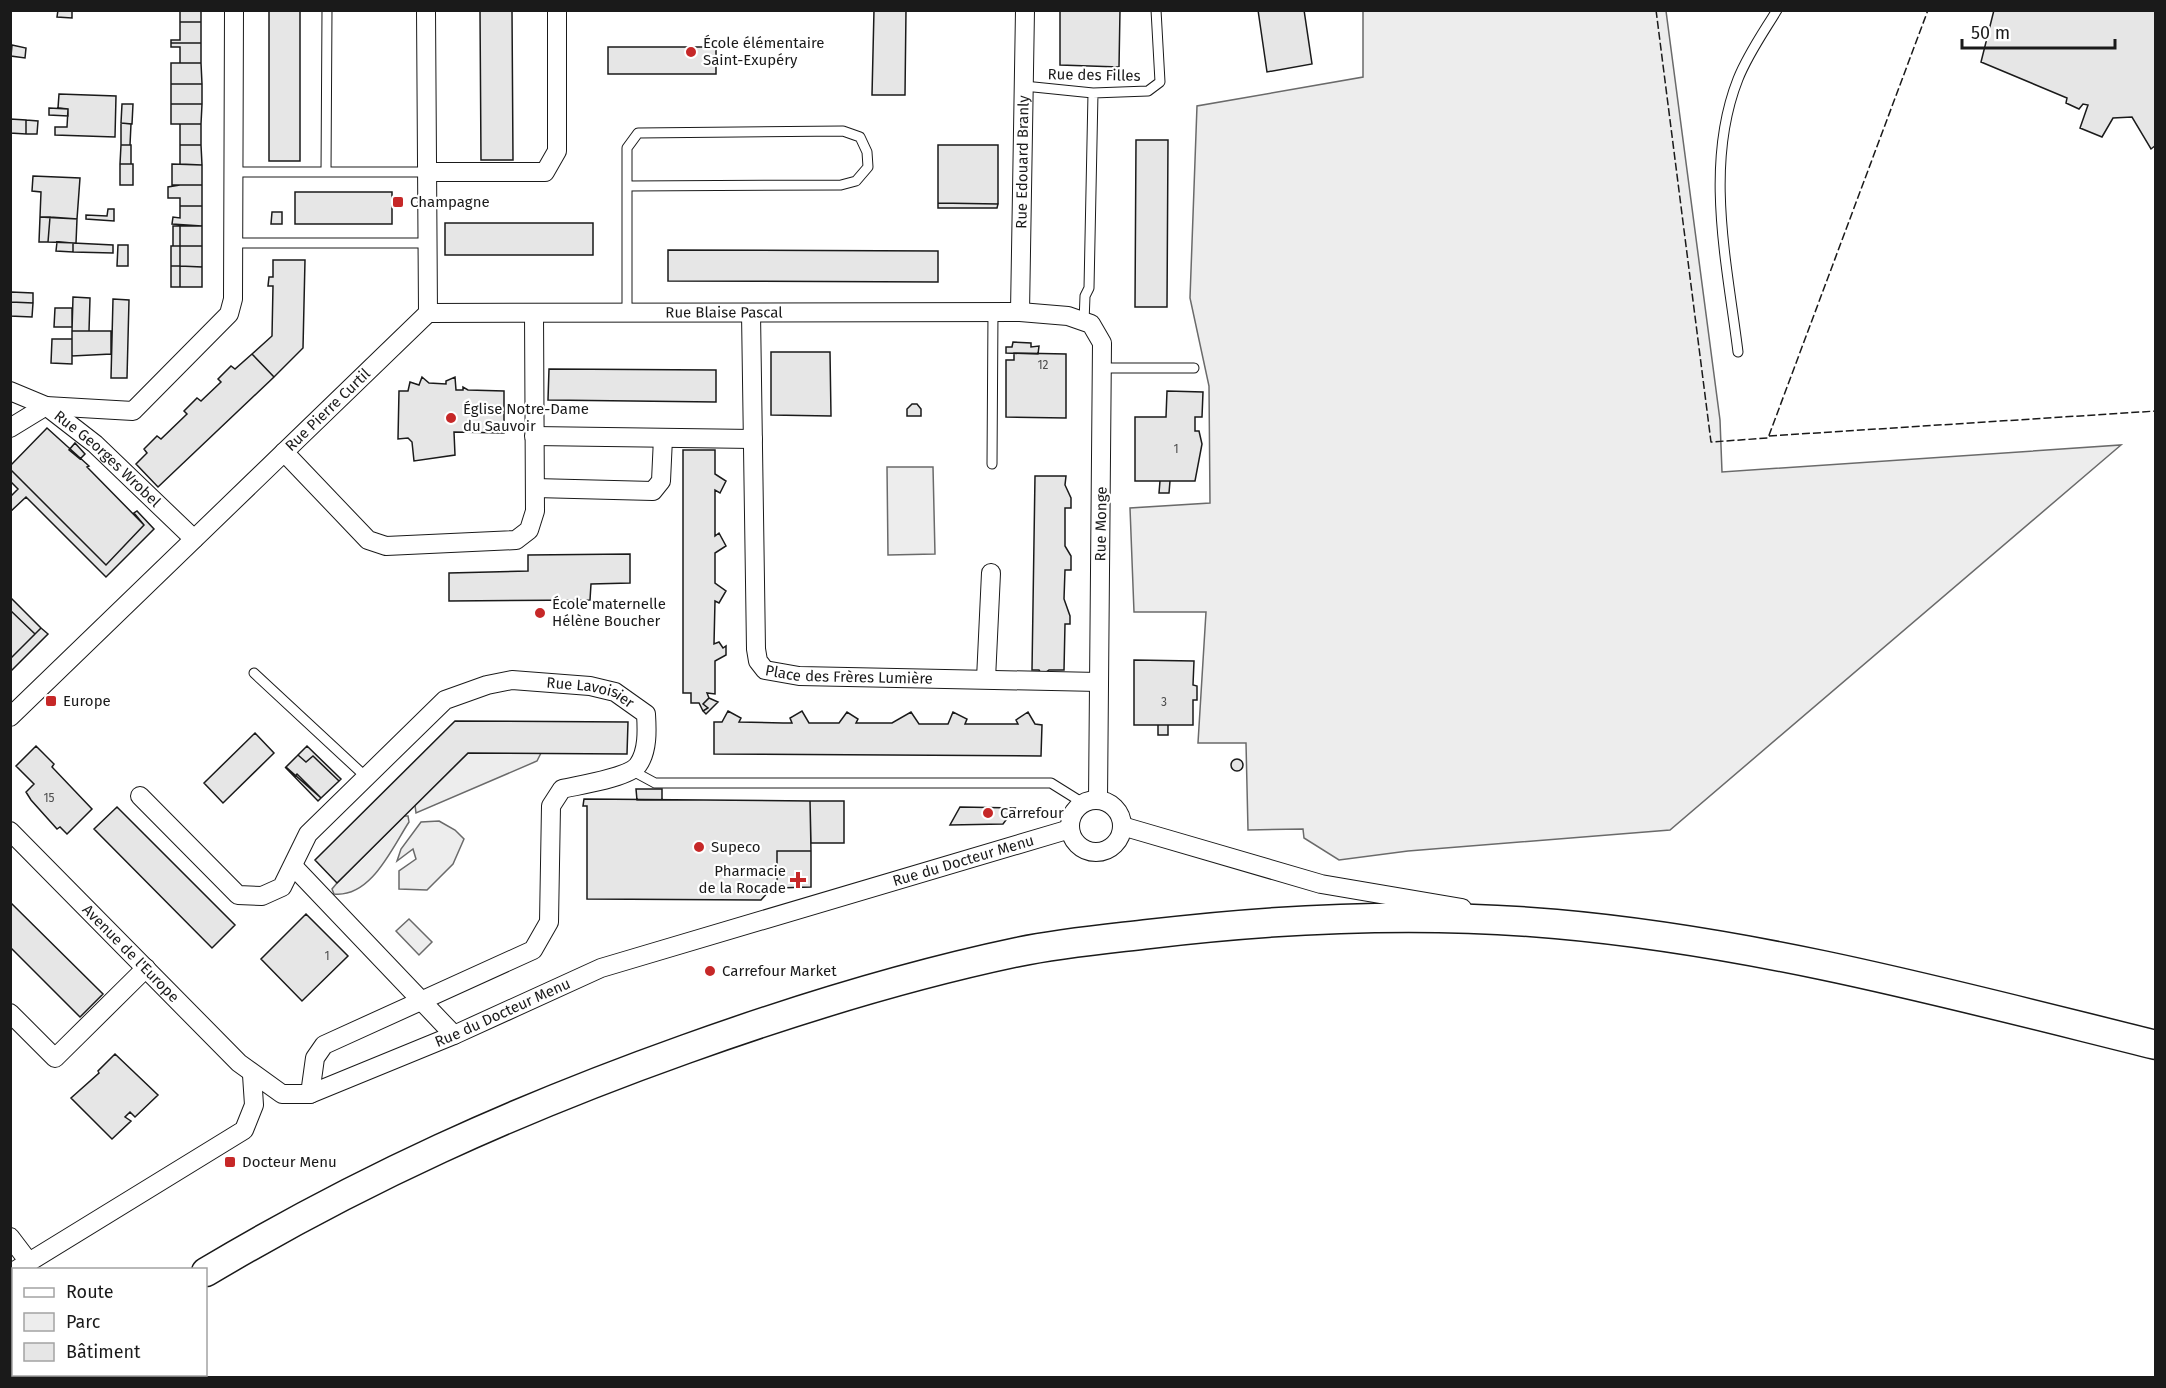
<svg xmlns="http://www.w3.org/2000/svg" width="2166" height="1388" font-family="'Fira Sans',sans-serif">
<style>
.green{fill:#ededed;stroke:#6a6a6a;stroke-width:1.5}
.building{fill:#e6e6e6;stroke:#1a1a1a;stroke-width:1.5}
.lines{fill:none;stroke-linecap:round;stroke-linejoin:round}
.lane-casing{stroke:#1a1a1a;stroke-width:11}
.street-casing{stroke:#1a1a1a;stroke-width:20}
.primary-casing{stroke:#1a1a1a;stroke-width:31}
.lane{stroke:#fff;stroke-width:9}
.street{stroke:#fff;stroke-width:18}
.primary{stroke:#fff;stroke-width:28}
.fence{stroke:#1a1a1a;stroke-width:1.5;stroke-dasharray:8 3;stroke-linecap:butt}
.poi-dot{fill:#c62828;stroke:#fff;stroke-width:2}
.labels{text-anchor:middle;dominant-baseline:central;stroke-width:4.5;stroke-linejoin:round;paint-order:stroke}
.number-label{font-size:12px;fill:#4d4d4d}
.poi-label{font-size:15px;fill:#1a1a1a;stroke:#fff;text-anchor:start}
.street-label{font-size:15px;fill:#1a1a1a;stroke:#fff}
</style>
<rect width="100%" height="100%" fill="#fff"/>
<!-- green -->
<path class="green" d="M1363 11H1666L1720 420 1722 472 2121 445 1670 830 1408 851 1339 860 1304 838 1303 829 1248 830 1246 743H1198L1206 612H1134L1130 508 1210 503 1209 386 1190 298 1197 106 1363 77Z
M887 467H933L935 554 888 555Z
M468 753H541L537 761 416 813 415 805Z
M404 816H408L409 822C392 848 371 898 334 894L332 889 337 883Z
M439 821 455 830 464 839 453 864 427 890 399 889V871L416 859 413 849 397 861 401 849 421 822Z
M409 919 432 942 419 955 396 931Z"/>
<!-- building -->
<path class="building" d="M58 10H72V18L57 17Z
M180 10H201V22H180Z
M269 10H300V161H269Z
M480 10H512L513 160H481Z
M874 10H906L905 95H872Z
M1060 10H1120L1119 67 1060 65Z
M1258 10H1304L1312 64 1267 72Z
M1994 10H2156V145L2151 149 2132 117 2113 118 2102 137 2080 128 2088 105 2083 104 2079 109 2066 103 2067 98 1981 62Z
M180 22H201V43H171V40H180Z
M171 43H201V63H180V47H171Z
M12 45 26 48 25 58 11 56Z
M608 47H716V74H608Z
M171 63H201L202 84H171Z
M171 84H202V104H171Z
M59 94 116 96 115 137 55 135V127H67L68 109 58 108Z
M122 104H133L132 124 121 123Z
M171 104H202L201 124H171Z
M49 108 68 109V116L49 115Z
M10 119 26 120V134L10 133Z
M26 120 38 121 37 134H26Z
M121 123 131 124 130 145H121Z
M180 124H201V145H180Z
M1136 140H1168L1167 307H1135Z
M121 145H131V164H120Z
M180 145H201L202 165 180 164Z
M938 145H998V204L938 203Z
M120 164H133V185H120Z
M172 164 202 165V185H172Z
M33 176 80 178 77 219 40 217 41 192 32 191Z
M180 185H202V206H180V198H168V187Z
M295 192H392V224H295Z
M938 203 998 204 997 208H938Z
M180 206H202V226L172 224 173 217 180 218Z
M108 209H114V221L86 219V215L107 216Z
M272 212H282V224H271Z
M40 217H50L48 242H39Z
M50 217 77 219 76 243 48 242Z
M445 223H593V255H445Z
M173 226H180V246H173Z
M180 226H202V246H180Z
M57 242 73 243V252L56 251Z
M73 243 113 245V253L73 252Z
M118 245H128V266H117Z
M171 246H180V266H171Z
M180 246H202V267L180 266Z
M668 250 938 251V282L668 281Z
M273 260H305L303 348 274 377 252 354 272 336 273 286H268L269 277H273Z
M171 266H180V287H171Z
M180 266 202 267V287H180Z
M11 292 33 293V303L11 302Z
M73 297 90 298 89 331H72Z
M113 299 129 300 127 378H111Z
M11 302 33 303 32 317 10 316Z
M55 308H72V327H54Z
M72 331H111V354L72 356Z
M52 339H72V364L51 363Z
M1013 342 1031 343V347L1039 346 1038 354 1006 353V347H1012Z
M771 352H830L831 416 771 415Z
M1014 353 1066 354V418L1006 417V360H1014Z
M252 354 274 377 158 487 136 464 147 453 144 449 157 436 161 439 187 414 184 411 197 398 201 401 221 382 218 379 231 366 235 369Z
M549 369 716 370V402L548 400Z
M422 377 429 383 446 384V381L455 377 456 390H463V387L468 390 504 391V433L454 432 455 455 414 461 412 442 408 438 398 439 399 391H408L410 382 419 385Z
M1167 391 1203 392 1202 417H1195V431H1199L1202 444 1195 481H1135V417H1166Z
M912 404H917L921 409V416H907V409Z
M47 428 89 466 87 467 144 525 106 565 10 469V466Z
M75 443 85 454 80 459 69 450Z
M683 450H715V474L726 481 720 493 715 490V536L719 533 726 546 715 553V583L726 591 719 603 715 601 714 644 719 642 723 648 726 646V655L715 661V694L707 693 709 698 703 704 708 708 703 711 699 703H691V693H683Z
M10 469 106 565 144 525 134 513 137 511 154 529 106 577 26 497 10 512V497L18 489 10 481Z
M1035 476H1066L1065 485 1071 498V508H1065V546L1071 556V570H1065L1064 599 1070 616V624H1065L1064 670H1049L1042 675 1039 670H1032Z
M1160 481H1170L1169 493H1159Z
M630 554V583L591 584 590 600 449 601V573L528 571V555Z
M10 597 41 628 35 634 10 610Z
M10 610 35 634 10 659Z
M41 628 48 634 10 672V659Z
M1134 660 1194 661 1193 685 1197 686V700H1193V725H1134Z
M709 698 718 702 706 714 703 711 708 708 703 704Z
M728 711 741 718 739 722 783 723H792L790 718 802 711 809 723H839L847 712 858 719 856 723H892L911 712 919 724H948L953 712 967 719 965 724H1018L1016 720 1028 712 1035 724 1042 725 1041 756 714 754V722H722Z
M455 721 628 722 627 754 468 753 337 883 315 860Z
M1158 725H1168V735H1158Z
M255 733 274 753 223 803 204 783Z
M36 746 54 764 52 767 92 809 67 834 60 827 57 829 31 800 26 792 34 784 16 766Z
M307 746 341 779 339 781 313 756 306 762 298 755Z
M298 755 306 762 313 756 339 781 321 798 286 767Z
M1231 765a6 6 0 1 1 12 0a6 6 0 1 1-12 0Z
M285 767 295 776 297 774 321 798 318 801Z
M636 789H662V800H637Z
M584 799 810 801 811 851H777V888H768L769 891 761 900 587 899V806H583Z
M810 801H844V843H811Z
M117 807 235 925 212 948 94 829Z
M960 807 1015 808 1003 824 950 825Z
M777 851H811V887L777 888Z
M10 902 103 994 80 1017 10 947Z
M306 914 348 956 302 1001 261 959Z
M115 1054 158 1095 135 1117 130 1112 125 1117 131 1121 112 1139 71 1098 99 1073 98 1071Z"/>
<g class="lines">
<!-- lane casing -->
<g class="lane-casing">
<path id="lane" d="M1024 86 1093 93 1148 91 1160 82 1156 10
M232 172H428
M326 172 327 10
M234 243H427
M627 313V148L638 133 843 131 860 137 867 152 868 167 856 181 841 185 627 186
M1084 322 1085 296 1089 288 1093 93
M1738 352C1727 263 1704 165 1738 79 1748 54 1763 33 1777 10
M1102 368H1194
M992 464 993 312
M254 673 366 777
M631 770 655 783H1051L1083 803"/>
</g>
<!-- street casing -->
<g class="street-casing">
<g id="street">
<path d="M428 172H545L557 151V10"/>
<path id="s1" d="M1020 312 1025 10"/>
<path id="s2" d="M428 313 1020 312 1068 316 1091 324 1102 343 1098 800"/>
<path id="s3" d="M751 313 756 649 758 661 765 670 799 676 1099 682"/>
<path id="s4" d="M10 391 46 406 95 444 194 539"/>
<path d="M10 428 46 406 133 411 229 314 233 299 234 10"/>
<path d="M534 436 753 439"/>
<path d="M284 452 368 540 386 546 516 540 529 530 535 511 534 313"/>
<path d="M535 488 653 491 661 481 663 438"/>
<path d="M986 679 991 573"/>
<path id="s5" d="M10 717 428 313 426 10"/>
<path id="s6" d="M140 796 238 895 262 896 282 887 308 834 445 700 487 685 512 680 590 686 615 692 646 714C647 730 648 751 638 765 628 778 579 785 562 789L551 806 549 922 533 950 324 1045 315 1058 310 1094"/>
<circle cx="1096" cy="826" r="26"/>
<path d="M1122 826 1321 884 1462 908"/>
<path id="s7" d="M10 831 239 1063 282 1094H310L454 1035 601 968 1070 829"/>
<path d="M293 866 454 1035"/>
<path d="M10 1013 55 1058 146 968"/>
<path d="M10 1237 29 1262"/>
<path d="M16 1270 244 1130 254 1105 252 1075"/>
</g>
</g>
<!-- primary casing -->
<g class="primary-casing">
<path id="primary" d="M206 1272C362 1179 515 1110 686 1049 795 1010 904 976 1018 952 1061 943 1106 939 1149 934 1283 918 1422 912 1556 924 1760 942 1958 996 2156 1045
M31 1378 36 1374"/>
</g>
<!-- lane -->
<use href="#lane" class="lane"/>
<!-- street -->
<use href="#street" class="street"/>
<!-- primary -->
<use href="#primary" class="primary"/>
<!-- fence -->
<path class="fence" d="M1656 10 1711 442 1768 438 1928 10
M1769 436 2156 411"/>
</g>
<!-- markers -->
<g class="poi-dot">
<circle cx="691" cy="52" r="6"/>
<rect x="392" y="196" width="12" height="12" rx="3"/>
<circle cx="451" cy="418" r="6"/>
<circle cx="540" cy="613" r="6"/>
<rect x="45" y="695" width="12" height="12" rx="3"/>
<circle cx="988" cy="813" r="6"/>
<circle cx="699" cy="847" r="6"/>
<path d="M795 871h6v6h6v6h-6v6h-6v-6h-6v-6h6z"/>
<circle cx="710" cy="971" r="6"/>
<rect x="224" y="1156" width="12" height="12" rx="3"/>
</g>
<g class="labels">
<!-- number labels -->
<g class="number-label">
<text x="1043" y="365">12</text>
<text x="1176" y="449">1</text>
<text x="1164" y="702">3</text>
<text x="49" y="798">15</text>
<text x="327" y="956">1</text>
</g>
<!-- poi labels -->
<g class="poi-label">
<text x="703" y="43">École élémentaire<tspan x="703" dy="17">Saint-Exupéry</tspan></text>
<text x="410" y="202">Champagne</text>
<text x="463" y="409">Église Notre-Dame<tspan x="463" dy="17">du Sauvoir</tspan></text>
<text x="552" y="604">École maternelle<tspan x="552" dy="17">Hélène Boucher</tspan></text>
<text x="63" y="701">Europe</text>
<text x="1000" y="813">Carrefour</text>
<text x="711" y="847">Supeco</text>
<text x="786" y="871" text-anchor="end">Pharmacie<tspan x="786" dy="17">de la Rocade</tspan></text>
<text x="722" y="971">Carrefour Market</text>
<text x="242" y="1162">Docteur Menu</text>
</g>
<!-- street labels -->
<g class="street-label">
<text transform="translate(1094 75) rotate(1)">Rue des Filles</text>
<text stroke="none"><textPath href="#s1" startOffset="150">Rue Edouard Branly</textPath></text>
<text stroke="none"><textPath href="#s2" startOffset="296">Rue Blaise Pascal</textPath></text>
<text stroke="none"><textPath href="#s5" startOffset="442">Rue Pierre Curtil</textPath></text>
<text stroke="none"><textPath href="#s4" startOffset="120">Rue Georges Wrobel</textPath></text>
<text transform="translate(1101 524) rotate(-89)">Rue Monge</text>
<text stroke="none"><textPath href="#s3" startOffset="444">Place des Frères Lumière</textPath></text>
<text stroke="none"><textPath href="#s6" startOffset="586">Rue Lavoisier</textPath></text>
<text stroke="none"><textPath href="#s7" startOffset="1102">Rue du Docteur Menu</textPath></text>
<text stroke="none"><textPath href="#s7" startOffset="172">Avenue de l'Europe</textPath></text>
<text stroke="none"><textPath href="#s7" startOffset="616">Rue du Docteur Menu</textPath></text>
</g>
</g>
<!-- border -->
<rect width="2166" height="1388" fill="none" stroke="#1a1a1a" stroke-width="24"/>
<!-- legend -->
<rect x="12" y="1268" width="195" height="108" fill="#ffffff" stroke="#a3a3a3" stroke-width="1.5"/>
<rect x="24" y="1288" width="30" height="9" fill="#ffffff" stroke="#a3a3a3" stroke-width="1.5"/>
<text x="66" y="1298" font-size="18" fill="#1a1a1a">Route</text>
<rect x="24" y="1313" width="30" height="18" fill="#ededed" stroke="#a3a3a3" stroke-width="1.5"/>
<text x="66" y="1328" font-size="18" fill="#1a1a1a">Parc</text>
<rect x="24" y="1343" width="30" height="18" fill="#e6e6e6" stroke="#a3a3a3" stroke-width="1.5"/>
<text x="66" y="1358" font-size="18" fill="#1a1a1a">Bâtiment</text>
<!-- scale -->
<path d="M1962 39v9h153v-9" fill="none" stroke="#1a1a1a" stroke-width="3"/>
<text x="1971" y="39" font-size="18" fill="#1a1a1a" stroke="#ffffff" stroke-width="4.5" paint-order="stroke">50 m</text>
</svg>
